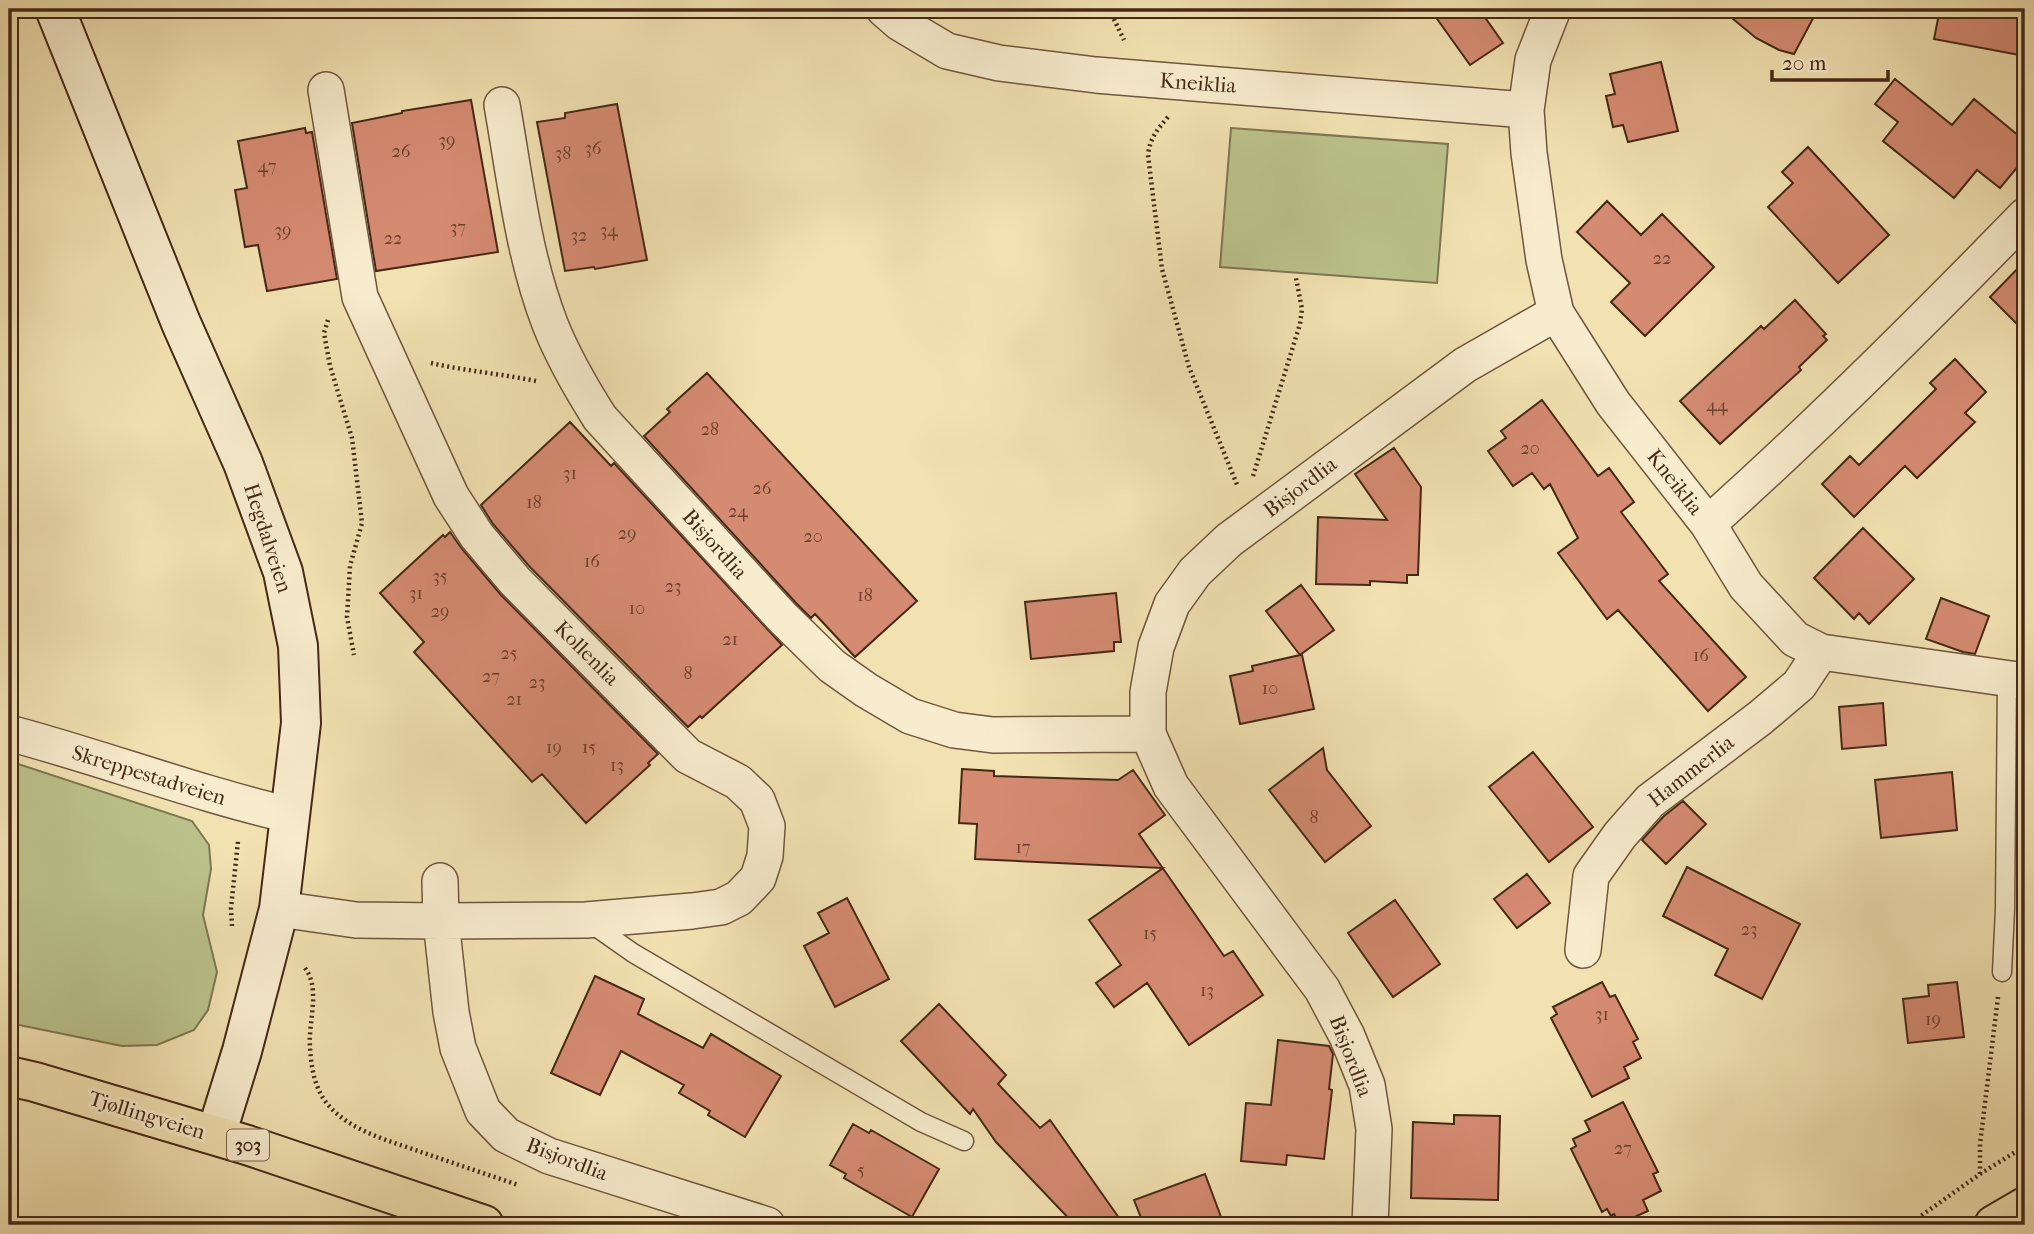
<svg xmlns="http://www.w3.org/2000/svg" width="2034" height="1234" font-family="'IM FELL French Canon',serif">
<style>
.green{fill:#bbc38c;stroke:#807652;stroke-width:2}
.building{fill:#d58b72;stroke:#452817;stroke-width:2}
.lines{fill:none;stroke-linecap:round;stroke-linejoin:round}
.lane-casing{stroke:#70563e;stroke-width:21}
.street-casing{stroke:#70563e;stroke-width:38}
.secondary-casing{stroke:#452817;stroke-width:42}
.primary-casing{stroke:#452817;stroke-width:42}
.path{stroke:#452817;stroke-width:4.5;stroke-dasharray:2 3.5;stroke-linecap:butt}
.lane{stroke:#f7eccd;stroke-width:18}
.street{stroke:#f7eccd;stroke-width:35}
.secondary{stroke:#f7eccd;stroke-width:38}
.primary{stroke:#f2e2b2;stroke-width:38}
.labels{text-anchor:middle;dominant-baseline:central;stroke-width:6;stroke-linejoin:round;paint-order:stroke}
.number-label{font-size:18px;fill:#69412e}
.shield{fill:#f7eccd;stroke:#7a634e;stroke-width:2}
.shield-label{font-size:19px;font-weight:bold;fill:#452817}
.street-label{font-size:21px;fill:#452817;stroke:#f7eccd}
</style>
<rect width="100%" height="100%" fill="#f2e2b2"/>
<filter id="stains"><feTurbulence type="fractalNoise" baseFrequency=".00286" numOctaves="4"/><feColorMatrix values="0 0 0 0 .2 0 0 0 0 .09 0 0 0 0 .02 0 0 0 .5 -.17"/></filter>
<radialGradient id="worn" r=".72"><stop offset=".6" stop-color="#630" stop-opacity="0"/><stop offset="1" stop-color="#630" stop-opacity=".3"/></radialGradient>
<!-- green -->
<path class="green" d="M1231 128 1448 144 1437 283 1220 267Z
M9 761 192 821 209 845 211 869 203 915 217 972 208 1010 194 1030 157 1045 122 1046 9 1023Z"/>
<!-- building -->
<path class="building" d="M1430 9H1479L1503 43 1470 65Z
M1721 9H1818L1794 54 1779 50 1756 38Z
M1940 9H2025V56L1934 39Z
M1661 62 1678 131 1628 142 1623 125 1613 127 1606 96 1615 94 1610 74Z
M1895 79 1952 125 1974 99 2025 141V158L2000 188 1977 170 1954 198 1883 141 1898 122 1875 104Z
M471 100 498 252 376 271 352 123 402 113V111Z
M617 104 647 260 595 269 594 267 565 271 537 122 565 118V113Z
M305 128 306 133 312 132 337 279 267 291 258 245 245 247 235 190 247 188 238 141Z
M1808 147 1889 235 1838 283 1768 207 1793 183 1782 172Z
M1607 201 1641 235 1662 214 1714 267 1645 336 1611 302 1630 283 1577 232Z
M2025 261V332L1990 297Z
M1795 300 1826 334 1823 336 1827 340 1799 367 1801 370 1720 444 1680 401 1761 326 1764 329Z
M1955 359 1986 392 1965 413 1975 422 1917 478 1905 466 1854 517 1822 484 1850 456 1859 465 1936 389 1930 383Z
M707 373 917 601 855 657 815 614 811 618 796 603 644 436 670 412 667 409Z
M1542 400 1598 476 1609 468 1634 502 1621 512 1668 574 1659 581 1746 677 1708 711 1618 610 1607 619 1558 553 1578 538 1550 484 1544 489 1532 473 1513 486 1488 451 1506 438 1501 431Z
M570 422 611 466 614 463 782 645 702 718 700 716 688 727 530 567 493 524 481 505Z
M1394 448 1421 487 1418 575H1407V583L1370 581V585L1316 584 1318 517 1387 520 1355 474Z
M1863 528 1914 579 1869 624 1859 613 1854 619 1814 578Z
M450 532 462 549 501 595 658 754 648 763 650 765 586 823 542 774 532 782 414 652 424 642 380 593 443 535 445 537Z
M1301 585 1334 630 1300 655H1302L1314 709 1240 724 1230 676 1253 671 1252 666 1300 655 1266 611Z
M1116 593 1121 642H1114V651L1031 659 1025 602Z
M1941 598 1989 616 1975 654 1963 652 1926 639Z
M1883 703 1886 745 1842 749 1839 707Z
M1323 748 1327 770 1371 826 1325 862 1269 790Z
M1533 752 1593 827 1549 862 1489 787Z
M962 769 994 771V776L1118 780 1133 770 1165 815 1139 834 1224 956 1233 951 1263 995 1189 1045 1147 983 1114 1007 1096 983 1121 965 1089 920 1163 868 975 859 977 824 959 823Z
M1952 772 1957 830 1881 838 1875 780Z
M1683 801 1706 824 1666 864 1642 840 1664 816Z
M1687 867 1800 924 1762 999 1715 975 1728 949 1663 916Z
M1527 874 1550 903 1517 928 1494 899Z
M847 898 889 979 835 1007 804 946 829 933 818 913Z
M1395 900 1440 964 1393 997 1348 933Z
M595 976 644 999 638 1014 703 1048 711 1034 781 1076 745 1137 708 1115 710 1111 679 1093 684 1085 621 1051 600 1095 551 1073Z
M1602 982 1610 997 1615 995 1638 1039 1633 1042 1641 1058 1624 1067 1629 1078 1592 1097 1551 1018 1557 1014 1553 1007Z
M1957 982 1964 1037 1908 1043 1903 999 1929 996 1928 985Z
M939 1004 1006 1075 998 1084 1040 1128 1050 1120 1124 1225H1075L996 1142 973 1109 970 1114 901 1041Z
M1278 1040 1329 1046 1333 1054 1329 1089 1332 1090 1324 1159 1287 1155 1286 1165 1241 1161 1246 1103 1271 1105Z
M1623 1102 1658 1172 1653 1174 1661 1191 1643 1200 1648 1211 1619 1224 1614 1214 1611 1216 1607 1209 1602 1212 1571 1149 1576 1146 1573 1139 1590 1131 1585 1121Z
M1454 1115 1500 1116 1498 1200 1411 1198 1413 1122 1454 1124Z
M853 1124 869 1133 871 1130 939 1169 912 1217 844 1178 846 1174 830 1165Z
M1205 1174 1224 1225H1144L1134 1200Z"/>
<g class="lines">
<!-- lane casing -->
<g class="lane-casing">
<path id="lane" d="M589 922 633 953 921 1122 964 1141
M2002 972 2005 909 2007 679"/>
</g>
<!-- street casing -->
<g class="street-casing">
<path id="street" d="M884 9 900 23 947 51 999 63 1096 75 1526 110
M1553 9 1533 60 1526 110 1529 153 1544 260 1556 313 1613 403 1708 524 1746 586 1795 639 1821 652 2025 681
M502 105C515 178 523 254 550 324 563 357 581 388 600 418L782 617 832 666 866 690 910 716 954 730 993 735 1148 734
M1708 524C1818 426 1922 322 2025 216
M9 733C103 758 195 793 290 815
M440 881 441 921 451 1012 458 1048 483 1111 506 1135 549 1156 767 1225
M279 909 356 920 441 921 586 920 692 911 721 907 739 898 758 878 765 856 767 826 757 800 738 782 688 756 515 581 477 536 451 496 360 297 326 90
M1583 950 1591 876 1620 835 1650 801 1760 718 1799 685 1821 652
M1370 1225 1374 1129 1367 1085 1347 1036 1322 989 1171 786 1148 734V692L1156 647 1172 604 1195 572 1229 540 1465 365 1556 313"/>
</g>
<!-- secondary casing -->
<g class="secondary-casing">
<path id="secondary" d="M55 9 181 323 243 463 283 572 298 646 301 723 279 909 242 1051 216 1135"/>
</g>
<!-- primary casing -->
<g class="primary-casing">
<path id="primary" d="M9 1076 35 1082 247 1145 484 1225
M1994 1225 2025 1207"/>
</g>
<!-- path -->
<path class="path" d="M1109 9 1124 40
M1168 117C1157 130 1150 138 1148 155L1162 269 1189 367 1238 487
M328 320 324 333 330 366 352 438 362 523 350 566 347 617 354 655
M431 363C466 371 502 374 536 381
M1253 476 1300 324 1302 309 1296 278
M232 926 231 908 238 841
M305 968C321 989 308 1022 310 1047 311 1068 315 1091 330 1107 353 1132 390 1141 421 1152 453 1163 486 1174 518 1185
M1980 1174V1144L1998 997
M1908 1225 1980 1174 2025 1146"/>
<!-- lane -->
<use href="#lane" class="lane"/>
<!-- street -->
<use href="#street" class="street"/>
<!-- secondary -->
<use href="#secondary" class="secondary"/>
<!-- primary -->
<use href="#primary" class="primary"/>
</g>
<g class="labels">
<!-- number labels -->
<g class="number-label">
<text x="447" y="140">39</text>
<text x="593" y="148">36</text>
<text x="401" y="151">26</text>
<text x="563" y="153">38</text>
<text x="267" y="166">47</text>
<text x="458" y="227">37</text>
<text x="283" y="230">39</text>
<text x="609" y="230">34</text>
<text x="579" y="235">32</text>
<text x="393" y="238">22</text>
<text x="1662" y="258">22</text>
<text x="1717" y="405">44</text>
<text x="710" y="429">28</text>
<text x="1530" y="448">20</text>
<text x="570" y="473">31</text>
<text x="762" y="488">26</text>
<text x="534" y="502">18</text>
<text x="738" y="511">24</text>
<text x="627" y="533">29</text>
<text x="813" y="536">20</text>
<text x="592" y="561">16</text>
<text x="440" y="576">35</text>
<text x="673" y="586">23</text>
<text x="416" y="593">31</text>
<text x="865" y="595">18</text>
<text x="637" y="608">10</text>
<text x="440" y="611">29</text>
<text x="730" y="639">21</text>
<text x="509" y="653">25</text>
<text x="1701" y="655">16</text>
<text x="688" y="673">8</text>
<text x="491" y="676">27</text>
<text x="537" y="682">23</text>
<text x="1270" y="688">10</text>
<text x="514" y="699">21</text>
<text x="554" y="747">19</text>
<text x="589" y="747">15</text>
<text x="617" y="765">13</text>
<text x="1314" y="817">8</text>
<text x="1023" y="847">17</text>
<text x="1749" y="929">23</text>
<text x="1150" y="933">15</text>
<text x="1207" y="990">13</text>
<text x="1602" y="1014">31</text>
<text x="1933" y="1019">19</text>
<text x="1623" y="1148">27</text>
<text x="861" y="1170">5</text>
</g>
<!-- shield labels -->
<rect class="shield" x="227" y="1129.5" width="42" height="31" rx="5"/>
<g class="shield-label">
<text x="248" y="1145">303</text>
</g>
<!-- street labels -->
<g class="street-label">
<text transform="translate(1198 83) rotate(4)">Kneiklia</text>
<text transform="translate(1675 482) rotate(52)">Kneiklia</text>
<text transform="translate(1300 487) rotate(-37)">Bisjordlia</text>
<text transform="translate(268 538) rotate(72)">Hegdalveien</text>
<text transform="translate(715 544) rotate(48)">Bisjordlia</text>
<text transform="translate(587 653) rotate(45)">Kollenlia</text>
<text transform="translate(1691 771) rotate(-38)">Hammerlia</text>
<text transform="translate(149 775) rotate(17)">Skreppestadveien</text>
<text transform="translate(1351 1056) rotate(69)">Bisjordlia</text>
<text transform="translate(147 1115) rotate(17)">Tjøllingveien</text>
<text transform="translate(567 1159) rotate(21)">Bisjordlia</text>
</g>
</g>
<!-- margin -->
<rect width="2034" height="1234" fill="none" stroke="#f2e2b2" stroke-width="35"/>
<rect x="10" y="10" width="2013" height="1213" fill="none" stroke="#452817" stroke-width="3.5"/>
<rect x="18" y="18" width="1999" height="1199" fill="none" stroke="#452817" stroke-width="2"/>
<!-- scale -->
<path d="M1772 70v10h116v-10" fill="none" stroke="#452817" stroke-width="3.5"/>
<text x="1782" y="70" font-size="21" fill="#452817" stroke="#f7eccd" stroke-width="5" paint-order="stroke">20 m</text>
<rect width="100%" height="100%" filter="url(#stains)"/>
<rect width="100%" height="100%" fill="url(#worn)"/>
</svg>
